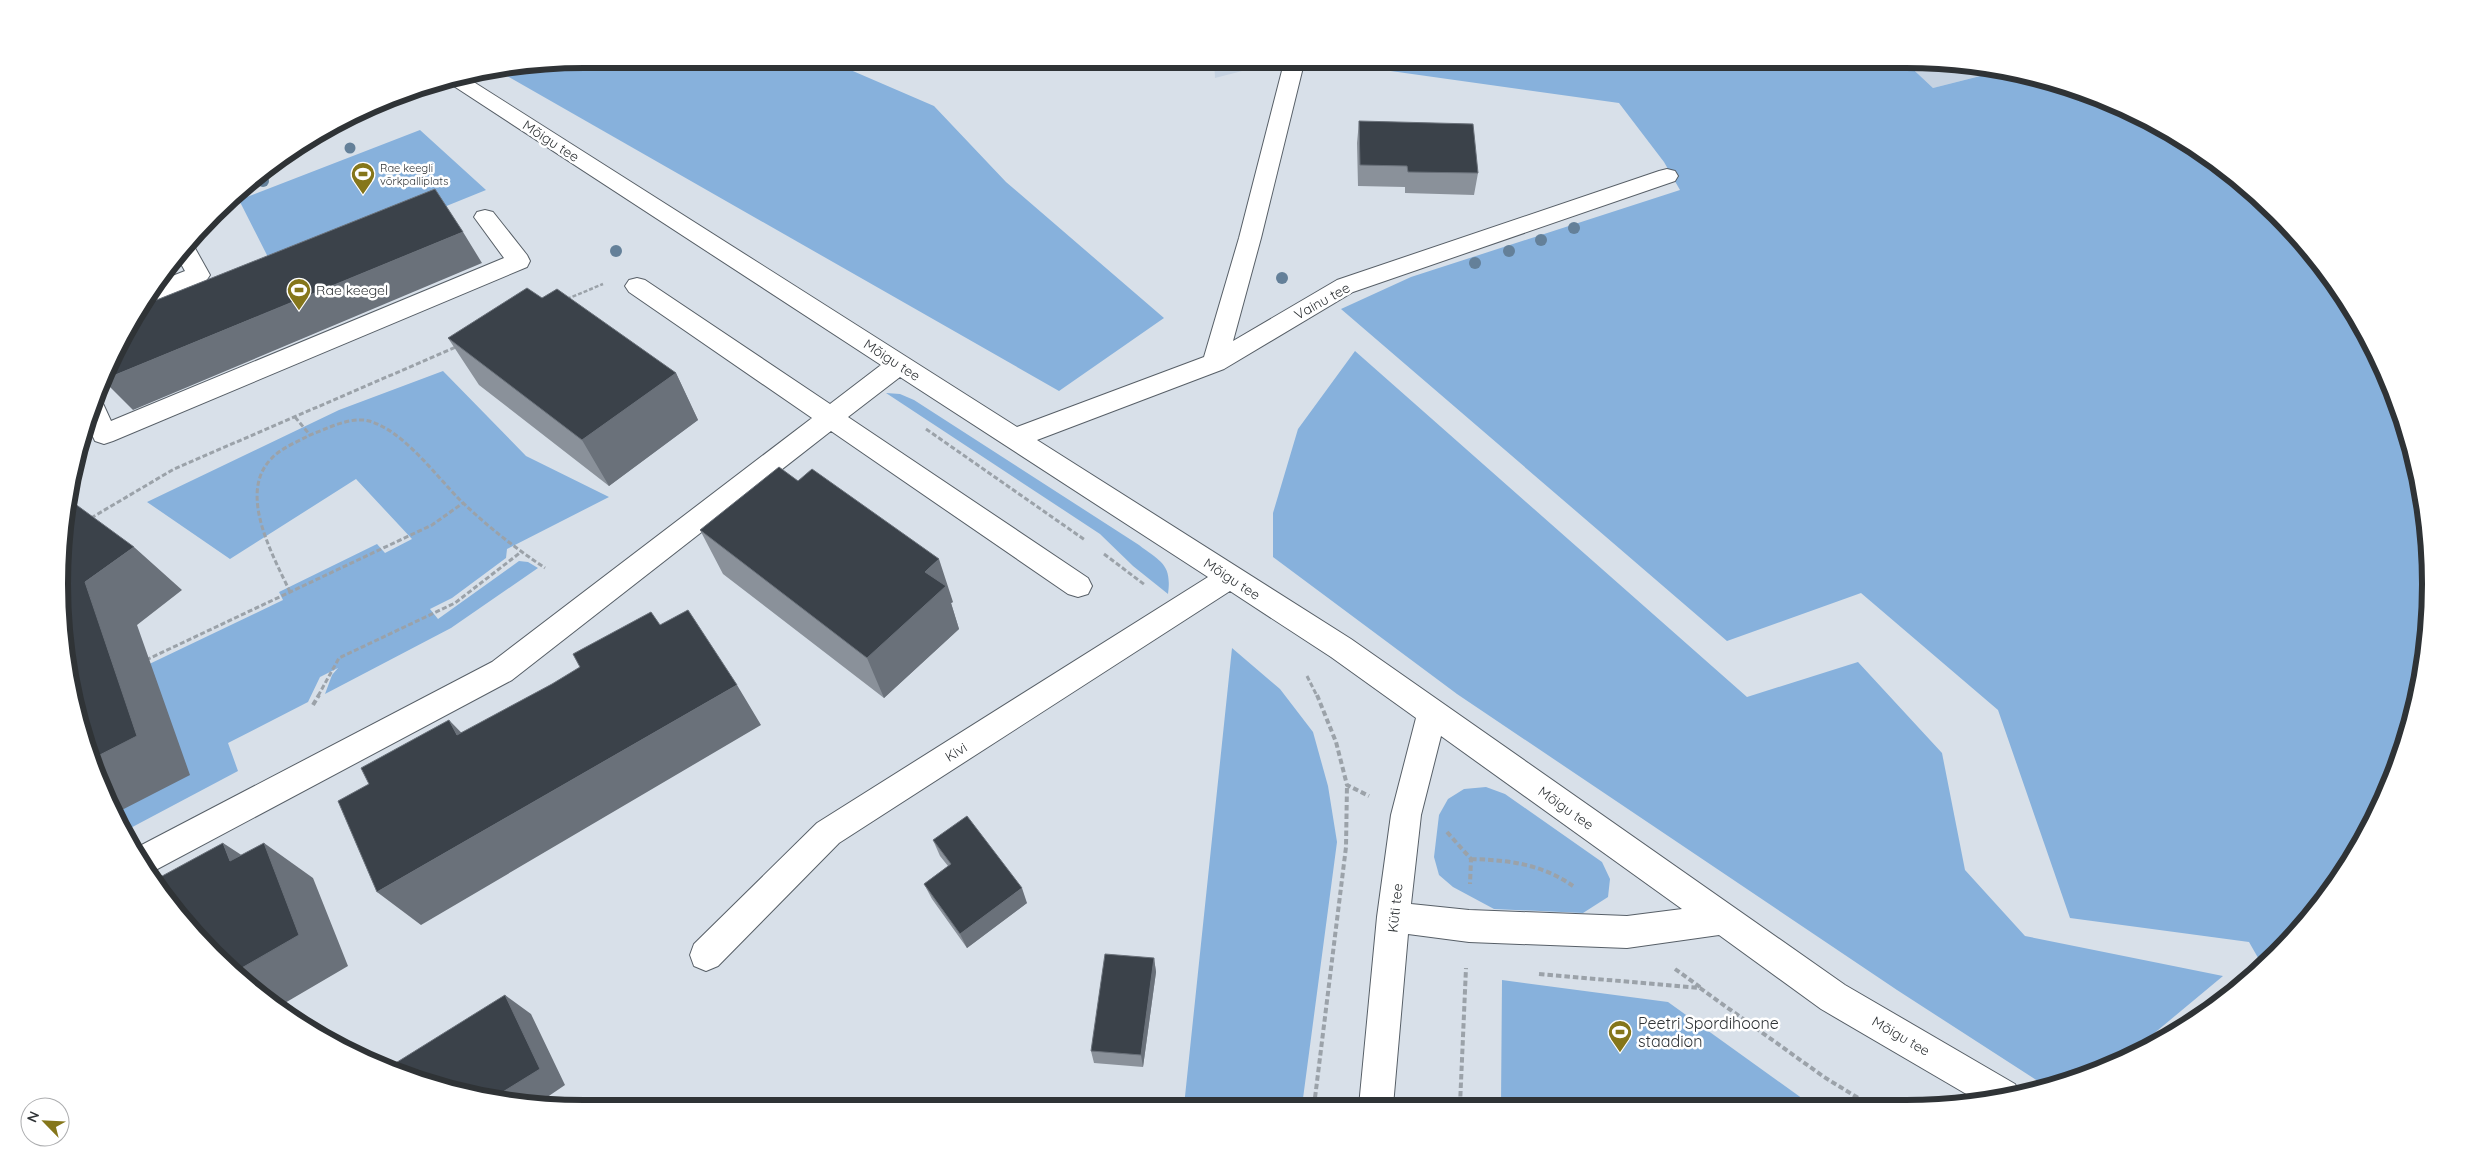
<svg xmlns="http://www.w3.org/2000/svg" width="2489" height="1167" font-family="Quicksand,sans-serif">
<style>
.built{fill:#c6d3e2}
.green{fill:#87b1dc}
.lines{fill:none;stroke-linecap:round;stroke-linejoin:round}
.minor-casing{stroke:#575f67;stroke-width:2}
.path-far2{stroke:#9ba2a9;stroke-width:2.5;stroke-dasharray:4 2;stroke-linecap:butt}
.path-far1{stroke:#9ba2a9;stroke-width:3;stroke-dasharray:5 2.5;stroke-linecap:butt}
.path{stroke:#9ba2a9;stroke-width:4;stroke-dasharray:5.5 3;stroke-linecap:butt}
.minor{fill:#fff;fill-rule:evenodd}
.tree{fill:#648099}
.wall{fill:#8a919a}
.shaded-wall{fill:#6a717a}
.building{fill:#3b424a;stroke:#6a717a}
.labels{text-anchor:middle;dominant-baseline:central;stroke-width:5;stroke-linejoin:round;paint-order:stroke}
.far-poi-label{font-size:11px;fill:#2f3336;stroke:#fff;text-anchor:start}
.street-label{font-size:14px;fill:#2f3336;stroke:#fff}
.poi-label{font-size:14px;fill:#2f3336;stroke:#fff;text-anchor:start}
.near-poi-label{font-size:16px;fill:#2f3336;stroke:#fff;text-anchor:start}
.rim{fill:none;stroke:#2f3336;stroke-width:6}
</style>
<rect width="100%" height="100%" fill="#d8e0e9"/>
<!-- built -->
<path class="built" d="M1214 59H1289L1215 78Z
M1902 59H1906L2007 69 1933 88Z"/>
<!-- green -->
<path class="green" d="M584 59H825L934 106 1006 182 1164 318 1059 391 493 68Z
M1357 59H1902L1933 88 2008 69 2106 99 2197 147 2276 212 2342 292 2390 382 2420 481 2430 583 2420 686 2390 784 2322 903 2261 963 2249 942 2070 918 1998 710 1861 593 1727 641 1341 309 1411 277 1680 190 1664 162 1619 103 1355 66Z
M420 130 486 190 313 260 271 263 239 200Z
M1355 351 1747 697 1858 662 1942 753 1965 870 2025 936 2223 976 2122 1060 2107 1068 2044 1085 1897 990 1457 694 1273 557V513L1298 429Z
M443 371 526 456 609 497 507 549 506 558 452 598 430 609 438 619 519 561 528 562 538 568 451 628 325 694 332 675 338 668 320 677 308 702 228 743 238 771 123 832 74 700 283 600 279 592 377 544 385 553 412 539 356 479 230 559 147 502 339 410Z
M886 393 900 394 914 400 1139 545C1161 562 1172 564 1168 594L1133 566 1100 534Z
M1232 648 1280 689 1313 732 1328 786 1337 842 1302 1106H1184Z
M1486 787 1505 794 1602 862 1610 879 1608 897 1583 913 1494 909 1453 887 1439 875 1434 857 1439 815 1448 799 1464 789Z
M1502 980 1668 1002 1810 1104 1501 1105Z"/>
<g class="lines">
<!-- minor casing -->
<g class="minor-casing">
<path id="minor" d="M1285 59H1305L1261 238 1233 341 1337 280 1659 171 1667 169 1675 171 1678 176 1675 181 1353 292 1224 369 1037 440 1351 639 1845 985 2015 1084 2019 1092 1980 1102 1821 1009 1719 935 1627 948 1469 942 1408 934 1393 1106H1359L1377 917 1391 815 1416 718 1331 657 1230 591 839 843 718 966 706 971 694 966 690 955 694 944 817 823 1208 577 900 377 848 417 1088 578 1092 586 1088 594 1078 597 1068 594 831 431 512 680 148 874 132 850 492 662 812 418 629 292 625 286 629 280 637 278 645 280 830 404 881 365 443 79 461 74 1017 427 1204 357 1239 238ZM1441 736 1682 909 1627 916 1469 910 1411 904 1421 815Z
M429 83 430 85C423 95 399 103 387 99Z
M485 210 493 212 527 255 530 261 527 267 113 441 104 444 95 441 85 420 95 396 100 397 111 421 504 258 474 217 477 212Z
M187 240 191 241 210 275 206 281 156 301 148 303 143 302 157 282 185 271 176 255Z"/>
</g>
<!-- path-far2 -->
<path class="path-far2" d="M567 299 603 284"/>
<!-- path-far1 -->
<path class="path-far1" d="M295 417 310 435C326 429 351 416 369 421 404 431 436 476 461 501 487 526 515 548 545 568
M926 429 1085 540
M91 518 174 469 456 347
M1104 554 1145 585
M290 592C274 557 237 494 271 459 281 448 297 442 310 435
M146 660 432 525 463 503
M1307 676 1317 696
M318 696 339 658 455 603 521 552"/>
<!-- path -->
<path class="path" d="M1317 695 1336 742 1347 785 1369 796
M313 705 319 695
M1447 832 1471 859 1470 884
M1471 859C1508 860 1542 864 1573 886
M1675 969 1700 987
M1539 974 1700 988 1824 1077 1868 1104
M1460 1105 1466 968
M1314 1106 1346 847 1347 785"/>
<!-- minor -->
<use href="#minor" class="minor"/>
</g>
<!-- trees -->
<g class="tree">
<circle cx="350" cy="148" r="5.5"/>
<circle cx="263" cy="181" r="6"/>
<circle cx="1574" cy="228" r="6"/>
<circle cx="1541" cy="240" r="6"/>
<circle cx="616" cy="251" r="6"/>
<circle cx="1509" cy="251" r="6"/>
<circle cx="1475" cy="263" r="6"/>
<circle cx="1282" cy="278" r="6"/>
</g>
<!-- wall -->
<path class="wall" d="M1359 121 1478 173 1474 195 1405 193V187L1358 186 1357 143Z
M542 298 676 373 698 420 609 486 479 385 448 338Z
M700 530 953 602 951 603 959 629 884 698 723 574Z
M933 840 1027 903 967 948 932 899 924 884 948 866 940 856Z
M1154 958 1156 972 1143 1067 1094 1063 1091 1051Z"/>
<!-- shaded-wall -->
<path class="shaded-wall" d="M463 232 482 263 133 410 103 380Z
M676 373 698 420 609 486 582 440Z
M134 547 182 590 137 625 190 775 114 814 90 760 85 582Z
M939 559 953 602 951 603 959 629 884 698 867 658 925 572Z
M737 685 761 725 421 925 377 892Z
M449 720 487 759 457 735Z
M223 843 275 877 230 861Z
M264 843 313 878 348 966 278 1007 238 978 233 973Z
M1022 888 1027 903 967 948 960 934Z
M1154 958 1156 972 1143 1067 1141 1055Z
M505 995 531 1014 565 1085 537 1104 494 1099 493 1098Z"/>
<!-- building -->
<path class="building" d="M1359 121 1473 124 1478 173 1408 172 1407 166 1360 165Z
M435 189 463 232 103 380V379L129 321 139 307Z
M527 288 542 298 557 289 676 373 582 440 448 338Z
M779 467 798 481 812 469 939 559 925 572 946 586 867 658 700 530Z
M67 498 134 547 85 582 137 736 90 760 87 752 63 652 59 583Z
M688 610 737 685 377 892 338 801 369 784 361 768 449 720 457 735 552 684 580 667 573 654 651 612 660 625Z
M967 816 1022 888 960 934 924 884 951 864 933 840Z
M223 843 230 861 264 843 299 935 233 973 167 903 153 881Z
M1105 954 1154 958 1141 1055 1091 1051Z
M505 995 540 1069 493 1098 494 1099 481 1098 386 1069Z"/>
<!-- icons -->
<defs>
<g id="stadium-pin" transform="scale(1.25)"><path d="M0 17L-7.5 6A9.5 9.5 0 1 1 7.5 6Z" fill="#85761a" stroke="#fff"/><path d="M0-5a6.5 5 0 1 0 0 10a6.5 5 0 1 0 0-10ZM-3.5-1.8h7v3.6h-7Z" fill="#fff"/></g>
</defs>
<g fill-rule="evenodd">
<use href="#stadium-pin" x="363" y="174"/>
<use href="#stadium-pin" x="299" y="290"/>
<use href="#stadium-pin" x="1620" y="1032"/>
</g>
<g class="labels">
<!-- far-poi labels -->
<g class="far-poi-label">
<text x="380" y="168">Rae keegli<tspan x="380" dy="13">võrkpalliplats</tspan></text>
</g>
<!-- street labels -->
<g class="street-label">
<text transform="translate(551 141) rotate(33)">Mõigu tee</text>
<text transform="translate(1322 301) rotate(-29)">Vainu tee</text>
<text transform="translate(892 360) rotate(33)">Mõigu tee</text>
<text transform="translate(1232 579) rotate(33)">Mõigu tee</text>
<text transform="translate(956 752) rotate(-32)">Kivi</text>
<text transform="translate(1566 808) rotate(35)">Mõigu tee</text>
<text transform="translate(1395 908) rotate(-84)">Küti tee</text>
<text transform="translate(1901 1036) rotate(30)">Mõigu tee</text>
</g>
<!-- poi labels -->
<g class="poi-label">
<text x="316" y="290">Rae keegel</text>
</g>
<!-- near-poi labels -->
<g class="near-poi-label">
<text x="1638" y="1023">Peetri Spordihoone<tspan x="1638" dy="18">staadion</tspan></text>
</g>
</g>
<!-- crop -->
<path d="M0 0H2489V1167H0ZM584 68H1906A516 516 0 0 1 2422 584V584A516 516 0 0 1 1906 1100H584A516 516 0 0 1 68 584V584A516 516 0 0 1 584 68Z" fill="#fff" fill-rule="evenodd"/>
<path class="rim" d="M584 68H1906A516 516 0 0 1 2422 584V584A516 516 0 0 1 1906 1100H584A516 516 0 0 1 68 584V584A516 516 0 0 1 584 68Z"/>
<!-- north arrow -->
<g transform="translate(45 1122) rotate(294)"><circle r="24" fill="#ffffff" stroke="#acadaf"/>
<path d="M0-4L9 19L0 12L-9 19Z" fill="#85761a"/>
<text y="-8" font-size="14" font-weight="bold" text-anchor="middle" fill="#2f3336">N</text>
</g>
</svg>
